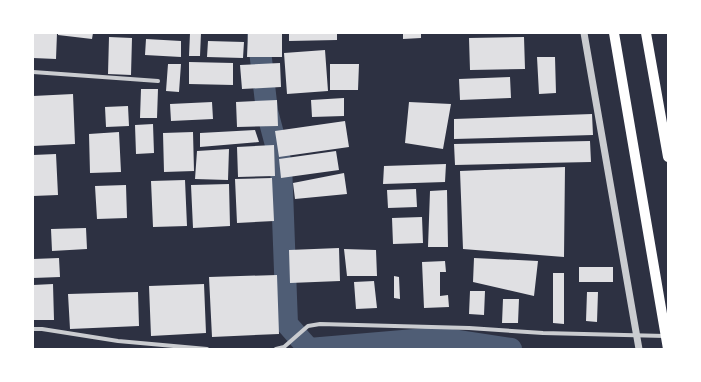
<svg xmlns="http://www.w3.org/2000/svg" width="701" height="382" font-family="'Titillium Web',sans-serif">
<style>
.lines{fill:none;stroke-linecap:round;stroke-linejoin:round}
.canal{stroke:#4f5d75;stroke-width:22}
.building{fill:#e0e0e3}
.minor{stroke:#caccd0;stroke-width:4}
.tertiary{stroke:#caccd0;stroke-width:7}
.primary{stroke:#fff;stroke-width:10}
</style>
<rect width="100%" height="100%" fill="#2d3142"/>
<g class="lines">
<!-- canal -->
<path class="canal" d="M258 33 267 111 281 164 287 324 309 349 438 338 511 349"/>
</g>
<!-- building -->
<path class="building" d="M33 33H57L56 59 33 58Z
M58 33H93L92 39 58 35Z
M190 33H201L200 56H189Z
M248 33H282V57H247Z
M289 33H337V40L289 41Z
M403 33H421V38L403 39Z
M109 37 132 38 131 75 108 74Z
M524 37 525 69 470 70 469 38Z
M146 39 181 41V57L145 55Z
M208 41 244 42 243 58 207 57Z
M325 50 328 91 287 94 284 53Z
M537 57H555L556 93 539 94Z
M189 62 233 63V85L189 84Z
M280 63 281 87 242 89 240 65Z
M168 64H181L179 92 166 91Z
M330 64H359L358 90H330Z
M510 77 511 98 460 100 459 79Z
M141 89H158L157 118H140Z
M73 94 75 144 33 146V96Z
M344 98V116L312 117 311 100Z
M277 100 278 126 237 127 236 102Z
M212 102 213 119 171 121 170 104Z
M409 102 451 104 443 149 405 143Z
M128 106 129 126 106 127 105 107Z
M592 114 593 135 454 139V119Z
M345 121 349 147 279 157 275 131Z
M153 124 154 153 136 154 135 125Z
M255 130 259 142 200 147V133Z
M119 132 121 172 90 173 89 134Z
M193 132 194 171 164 172 163 133Z
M590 141 591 162 455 165 454 144Z
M274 145 275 176 238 177 237 147Z
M229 149 228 180 195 179 197 151Z
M336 151 339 170 281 178 279 159Z
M56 154 58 195 33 196V155Z
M446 164 445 182 383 184 384 166Z
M565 167 564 257 463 249 460 171Z
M344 173 347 194 295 199 293 183Z
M272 178 274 221 237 223 235 179Z
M185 180 187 226 153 227 151 181Z
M229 184 230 226 193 228 191 185Z
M126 185 127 218 97 219 95 186Z
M416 189 417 207 388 208 387 190Z
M447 190 448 247H428L430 191Z
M422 217 423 243 393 244 392 218Z
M86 228 87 249 52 251 51 229Z
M339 248 340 281 290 283 289 250Z
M344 249 376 250 377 276H347Z
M59 258 60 277 33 278V259Z
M474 258 538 261 534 296 473 282Z
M445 261 446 272H440V296L448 295 449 307 424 308 422 262Z
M579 267H613V282H579Z
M553 273H564V324L553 323Z
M277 275 279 334 212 337 209 277Z
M394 276 399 277 400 299 394 298Z
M374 281 377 308 356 309 354 282Z
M53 284 54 320H33V285Z
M204 284 206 333 151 336 149 286Z
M470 291H485L484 315 469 314Z
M138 292 139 326 70 329 68 294Z
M587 292H598L597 322 586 321Z
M503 299H519L518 323H502Z"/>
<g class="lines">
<!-- minor -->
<path class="minor" d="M33 72 158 81
M33 329H42L118 341 207 349
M276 349 284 347 308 326 320 324 469 328 543 333 665 336"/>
<!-- tertiary -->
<path class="tertiary" d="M584 33 639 349"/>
<!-- primary -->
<path class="primary" d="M614 33 668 349
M646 33 668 157"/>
</g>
<!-- border -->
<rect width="701" height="382" fill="none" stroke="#ffffff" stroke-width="68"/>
</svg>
